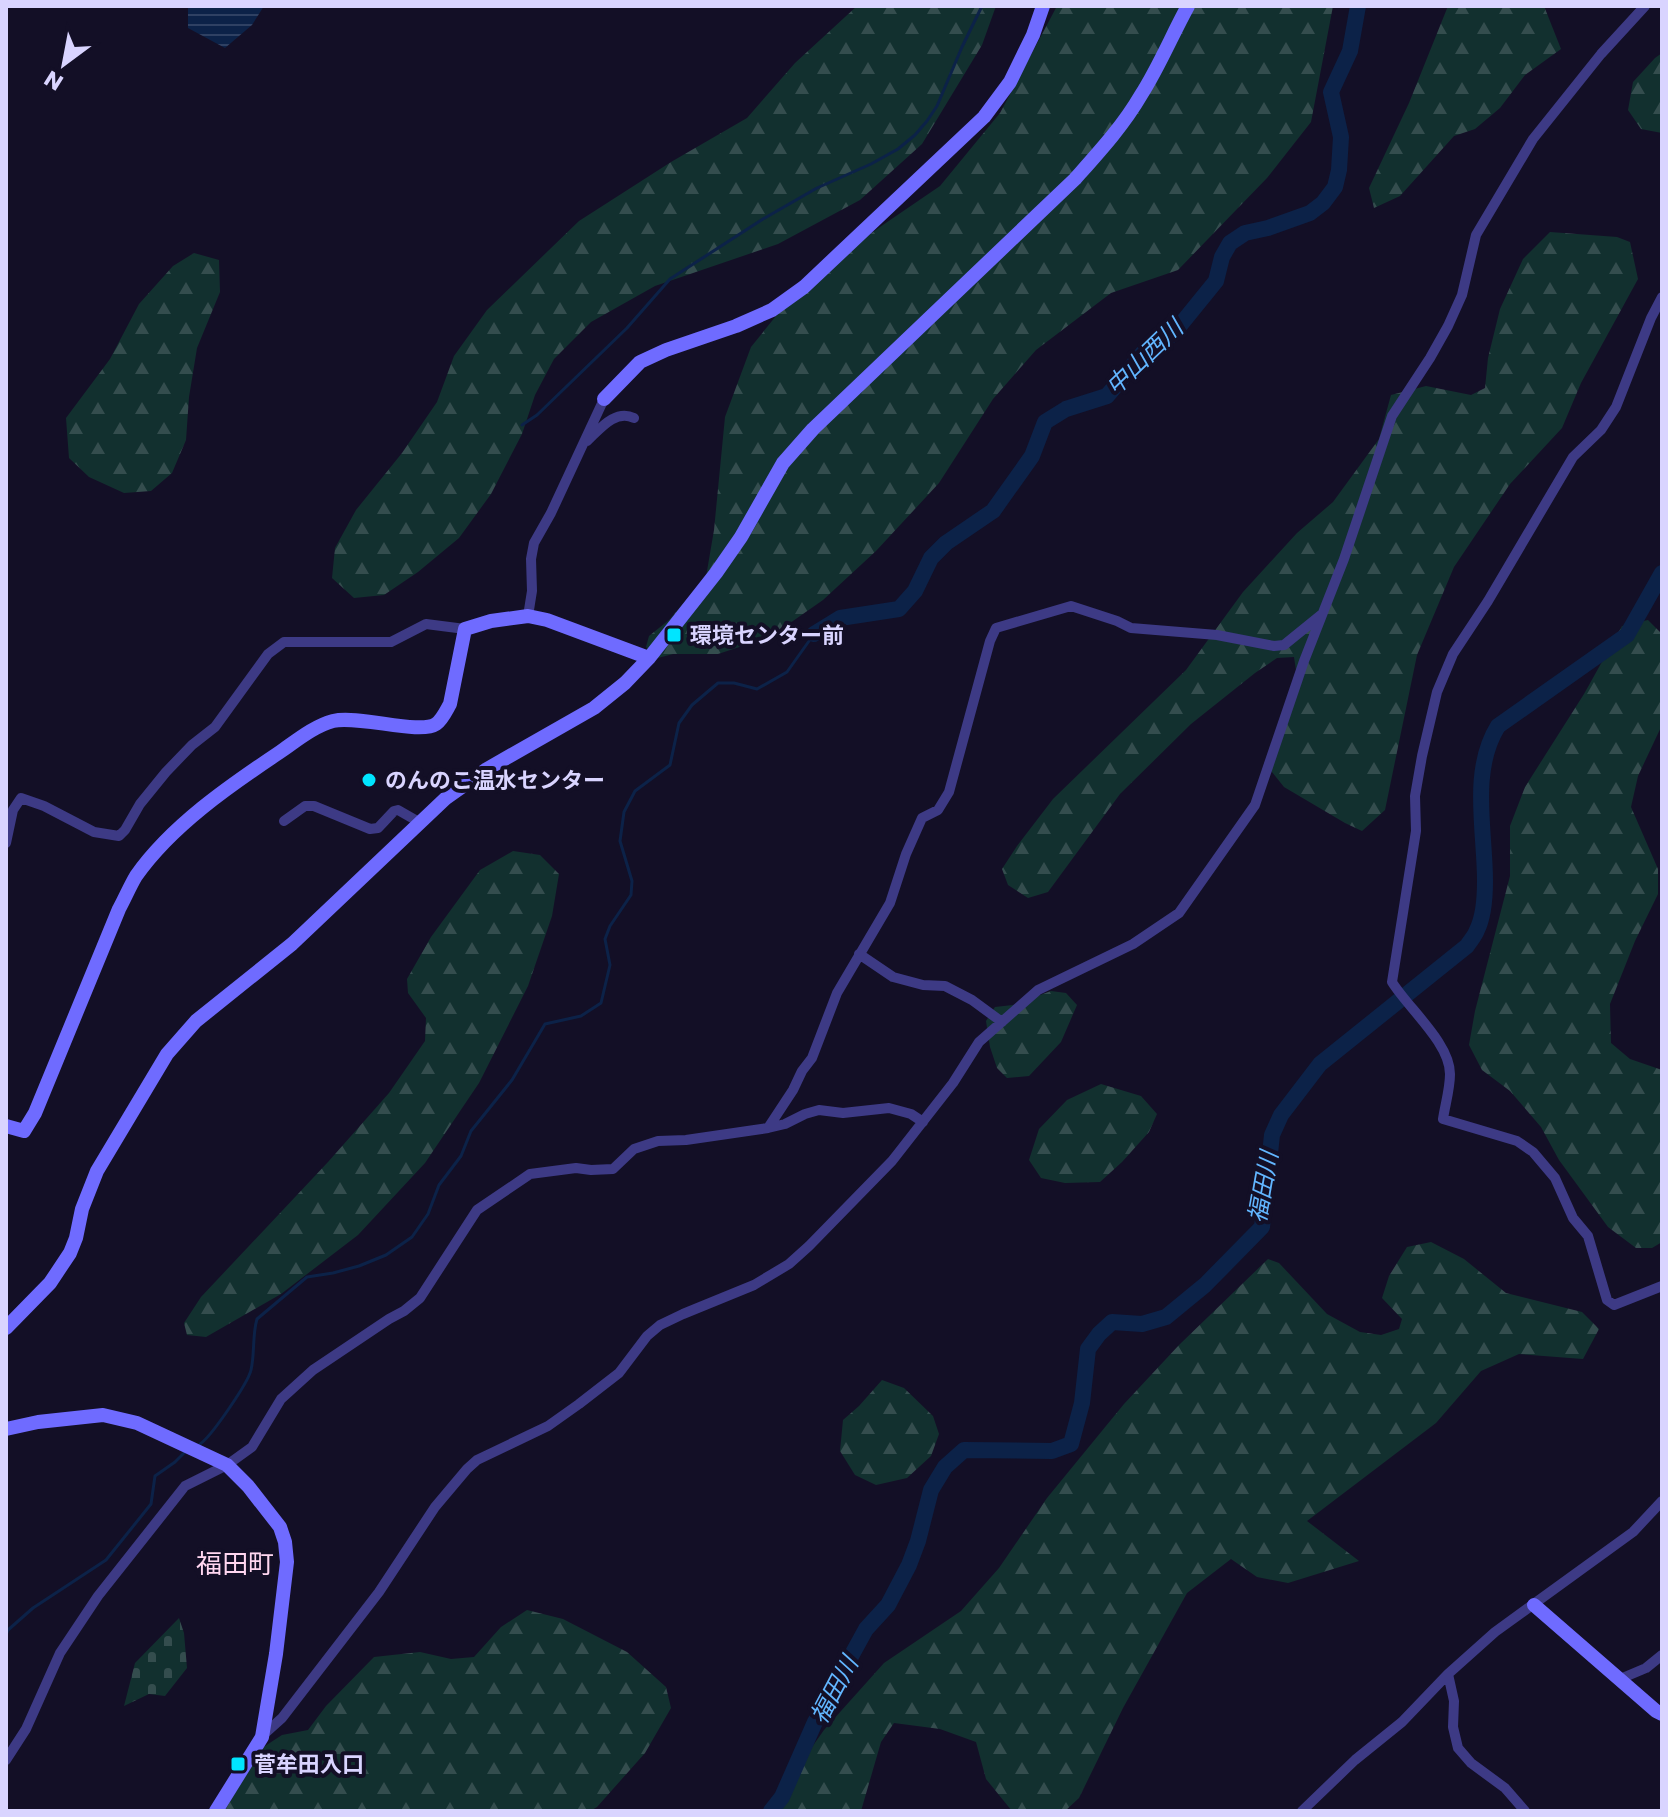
<svg xmlns="http://www.w3.org/2000/svg" width="1668" height="1817" font-family="Poppins,'Noto Sans JP',sans-serif">
<style>
.forest{fill:url(#forest-firs)}
.cemetery{fill:url(#cemetery-stones)}
.water{fill:url(#water-rules)}
.lines{fill:none;stroke-linecap:round;stroke-linejoin:round}
.stream{stroke:#0c2248;stroke-width:3}
.river{stroke:#0c2248;stroke-width:16}
.street{stroke:#3d3a85;stroke-width:10}
.secondary{stroke:#6f6bff;stroke-width:14}
.poi-dot{fill:#00e5ff;stroke:#130f26;stroke-width:3}
.labels{text-anchor:middle;dominant-baseline:central;stroke-width:8;stroke-linejoin:round;paint-order:stroke}
.poi-label{font-size:22px;font-weight:bold;fill:#d9d4ff;stroke:#130f26;text-anchor:start}
.water-label{font-size:24px;font-style:italic;fill:#62b6ff;stroke:#130f26}
.quarter-label{font-size:26px;fill:#ffd6f0;stroke:#130f26}
</style>
<defs>
<pattern id="forest-firs" width="22" height="20" patternUnits="userSpaceOnUse" patternTransform="scale(2)"><rect width="22" height="20" fill="#12302f"/><path d="M5 1l3.5 6h-7zM16 11l3.5 6h-7z" fill="#344d4e"/></pattern>
<pattern id="cemetery-stones" width="16" height="16" patternUnits="userSpaceOnUse" patternTransform="scale(2)"><rect width="16" height="16" fill="#12302f"/><path d="M2 7V4a2 2 0 0 1 4 0v3zM10 15v-3a2 2 0 0 1 4 0v3z" fill="#344d4e"/></pattern>
<pattern id="water-rules" width="6" height="5" patternUnits="userSpaceOnUse" patternTransform="scale(2)"><rect width="6" height="5" fill="#0c2248"/><path d="M0 2.5h6" fill="none" stroke="#2f4163"/></pattern>
</defs>
<rect width="100%" height="100%" fill="#130f26"/>
<!-- forest -->
<path class="forest" d="M857 6H996L982 45 922 144 860 200 778 244 655 286 591 322 554 359 535 395 522 434 491 494 459 538 418 572 384 595 354 598 332 578 335 548 356 510 402 453 437 402 454 356 487 310 579 221 671 162 747 118 795 63Z
M1057 6H1333L1311 122 1267 178 1178 270 1111 293 1036 350 993 399 939 483 876 551 823 600 770 637 718 654H673L654 659 646 647 649 636 669 620 706 577 714 530 725 417 751 347 797 290 877 229 940 186 1000 113Z
M1448 6H1544L1561 49 1525 75 1500 108 1475 129 1454 136 1400 196 1374 208 1369 188 1409 103Z
M1662 53V133L1641 129 1628 110 1633 82 1655 58Z
M1550 232 1617 237 1630 242 1638 279 1581 383 1562 428 1510 484 1454 567 1417 655 1385 810 1362 831 1345 823 1284 787 1268 767 1297 677 1294 657 1277 658 1255 673 1191 724 1120 794 1048 892 1028 898 1008 885 1002 869 1017 846 1053 799 1186 670 1243 592 1297 533 1333 502 1379 439 1391 395 1426 386 1471 395 1485 388 1488 358 1500 309 1523 259Z
M194 253 219 260 220 292 197 348 189 397 186 440 172 473 151 491 124 493 89 477 69 458 66 418 110 359 139 304 173 266Z
M1648 620 1662 634V725L1638 776 1631 807 1658 869V894L1635 941 1610 1004 1611 1043 1630 1059 1662 1070V1242L1652 1248H1636L1608 1227 1559 1160 1541 1127 1510 1091 1482 1070 1469 1045 1475 1011 1510 876V826L1525 787 1584 694 1622 626Z
M513 851 540 855 559 874 552 916 528 986 479 1083 425 1163 358 1235 281 1294 206 1337 187 1335 184 1323 201 1297 328 1162 389 1093 425 1041 426 1018 408 993 407 979 431 937 480 870Z
M1051 991 1066 993 1077 1005 1061 1042 1029 1076 1007 1078 997 1068 990 1047 986 1021 995 1007 1013 1005Z
M1101 1084 1141 1096 1157 1114 1149 1132 1122 1162 1100 1182 1065 1183 1041 1178 1029 1160 1039 1129 1067 1100Z
M1431 1242 1464 1259 1506 1293 1582 1312 1599 1329 1583 1359 1519 1354 1481 1371 1436 1423 1307 1521 1359 1561 1288 1583 1257 1577 1231 1559 1187 1593 1123 1708 1079 1798 1065 1811H1012L986 1779 976 1742 940 1729 894 1723 881 1742 861 1811H767L824 1730 884 1663 961 1611 999 1568 1047 1498 1124 1404 1179 1345 1268 1259 1279 1263 1327 1314 1360 1332 1381 1335 1399 1329 1402 1319 1382 1298 1389 1276 1407 1247Z
M882 1380 904 1388 933 1416 939 1434 931 1456 907 1478 876 1485 855 1475 840 1451 843 1420 859 1406Z
M527 1610 563 1619 627 1652 666 1687 671 1708 645 1753 597 1807 590 1811H224L262 1748 282 1735 308 1730 326 1706 374 1657 420 1652 451 1659 474 1657 501 1627Z"/>
<!-- cemetery -->
<path class="cemetery" d="M179 1618 184 1633 187 1668 165 1696 149 1694 124 1706 135 1663Z"/>
<!-- water -->
<path class="water" d="M188 6H264L252 25 225 48 188 28Z"/>
<g class="lines">
<!-- stream -->
<path class="stream" d="M522 425 537 415 627 328 670 279 763 219 817 188 871 164 898 149 915 135 927 121 937 106 962 47 982 6
M200 1444C211 1437 248 1383 251 1370 255 1353 252 1336 257 1319L307 1277 333 1273 359 1266 386 1255 412 1237 428 1214 439 1185 461 1156 471 1131 512 1080 545 1024 581 1016 601 1003 610 965 605 939 610 926 631 895 632 881 620 841 624 812 635 791 670 765 679 723 692 705 718 683H734L757 689 787 672 814 634
M6 1635 8 1630 33 1608 106 1560 151 1504 155 1476 175 1462 185 1452"/>
<!-- river -->
<path class="river" d="M814 634 840 618 899 609 915 591 931 558 946 543 993 511 1032 456 1045 422 1066 409 1107 396 1143 353 1173 334 1216 281 1222 257 1230 243 1245 233 1268 228 1310 213 1323 203 1335 187 1339 170 1341 137 1331 92 1350 51 1358 6
M771 1811 782 1797 815 1722 866 1629 888 1605 909 1565 918 1541 931 1490 945 1467 964 1450 1052 1451 1071 1444 1082 1403 1088 1349 1099 1334 1112 1322 1142 1324 1166 1317 1205 1285 1262 1227 1272 1135 1281 1115 1320 1064 1467 946C1470 941 1475 936 1477 930 1484 916 1485 896 1485 881 1485 830 1470 771 1498 726L1627 635 1662 573"/>
<!-- street -->
<path class="street" d="M1662 297 1651 318 1616 407 1601 430 1573 457 1488 601 1453 654 1437 692 1422 756 1415 796 1416 831 1392 982C1408 1008 1450 1043 1450 1074 1450 1089 1445 1105 1443 1119L1517 1141 1533 1152 1555 1178 1573 1218 1588 1236 1607 1300 1614 1305 1662 1286
M587 441C600 429 615 409 634 418
M528 616 532 591 531 559 534 543 551 513 604 399
M284 821 305 806H314L370 829 378 828 394 811 398 810 419 822
M6 843 13 810 21 798 44 806 94 832 119 836 125 830 140 804 166 772 192 745 215 727 268 654 284 642H391L426 624 465 629
M859 954 893 977 923 985 945 986 972 1000 1002 1022
M768 1128 793 1090 802 1071 812 1058 837 993 890 903 906 854 922 818 938 810 949 792 990 641 996 628 1071 606 1117 621 1131 628 1217 635 1274 646 1284 645 1321 615
M1448 1674 1454 1701 1453 1727 1458 1748 1471 1763 1505 1788 1525 1811
M1620 1679 1646 1668 1662 1655
M263 1735 282 1718 379 1592 435 1507 467 1469 477 1460 548 1426 579 1404 619 1373 647 1336 660 1325 683 1314 754 1285 789 1264 809 1246 892 1161 953 1083 979 1042 1038 990 1133 944 1179 913 1255 805 1304 661 1344 559 1392 416 1430 358 1448 326 1462 295 1476 235 1533 139 1601 54 1645 6
M6 1760 26 1729 60 1653 98 1596 185 1486 227 1465 252 1447 281 1399 313 1370 389 1319 404 1311 420 1298 477 1210 530 1174 576 1168 591 1170 613 1169 634 1149 658 1141 686 1140 768 1128 785 1124 805 1114 819 1110 843 1113 889 1108 911 1114 923 1122
M1302 1811 1355 1760 1402 1722 1448 1674 1495 1632 1633 1532 1662 1501"/>
<!-- secondary -->
<path class="secondary" d="M604 399 640 362 666 350 736 326 772 310 804 287 984 117 1010 82 1033 35 1043 6
M6 1126 24 1131 35 1113 119 909C125 898 130 886 136 876 171 826 229 786 280 752 296 741 314 726 333 721 359 715 420 735 436 724 442 720 446 711 450 704L465 629 491 621 528 616 547 620 649 658
M6 1328 50 1283 70 1253 76 1238 82 1209 97 1171 167 1054 196 1021 292 944 446 798 487 769 594 708 625 683 649 658 716 573 741 537 783 463 813 429 1075 179C1099 152 1123 126 1141 95 1159 67 1172 35 1188 6
M6 1429 38 1422 103 1415 137 1423 227 1465 248 1486 280 1527 285 1542 287 1562 276 1654 262 1737 216 1811
M1534 1605 1656 1711 1662 1714"/>
</g>
<!-- markers -->
<g class="poi-dot">
<rect x="666" y="627" width="16" height="16" rx="4"/>
<circle cx="369" cy="780" r="8"/>
<rect x="230" y="1756" width="16" height="16" rx="4"/>
</g>
<g class="labels">
<!-- poi labels -->
<g class="poi-label">
<text x="690" y="635">環境センター前</text>
<text x="385" y="780">のんのこ温水センター</text>
<text x="254" y="1764">菅牟田入口</text>
</g>
<!-- water labels -->
<g class="water-label">
<text transform="translate(1144 357) rotate(-44)">中山西川</text>
<text transform="translate(1263 1187) rotate(-80)">福田川</text>
<text transform="translate(834 1690) rotate(-62)">福田川</text>
</g>
<!-- quarter labels -->
<g class="quarter-label">
<text x="235" y="1564">福田町</text>
</g>
</g>
<!-- border -->
<rect width="1668" height="1817" fill="none" stroke="#d9d4ff" stroke-width="16"/>
<!-- north arrow -->
<g transform="translate(64 64) rotate(212)" stroke="#130f26" stroke-width="6" paint-order="stroke">
<path d="M0-6L14 30L0 20L-14 30Z" fill="#d9d4ff"/>
<text y="-12" font-size="22" font-weight="bold" text-anchor="middle" fill="#d9d4ff">N</text>
</g>
</svg>
